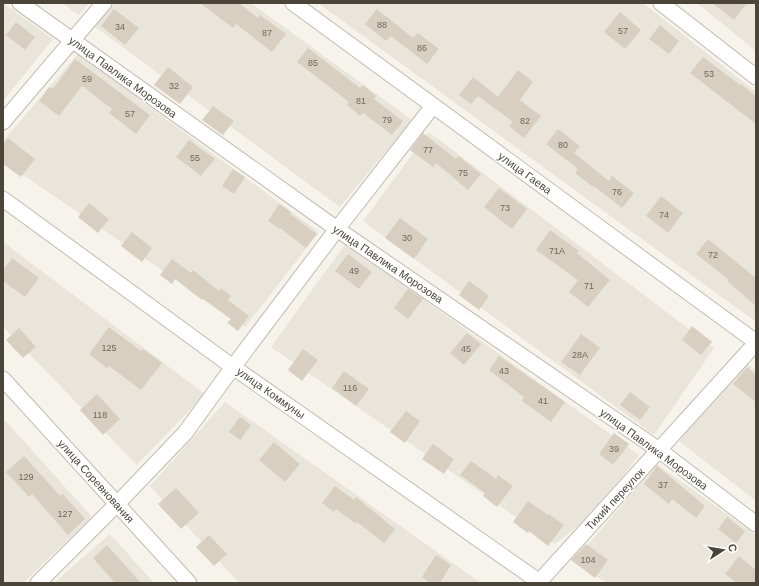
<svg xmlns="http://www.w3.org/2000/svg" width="759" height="586" font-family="Helvetica,sans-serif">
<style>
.residential{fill:#eae5da}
.building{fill:#d8cfc1}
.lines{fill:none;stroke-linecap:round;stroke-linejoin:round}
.minor-casing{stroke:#c2bbae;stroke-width:17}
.minor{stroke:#fff;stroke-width:15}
.labels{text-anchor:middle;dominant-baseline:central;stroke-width:3;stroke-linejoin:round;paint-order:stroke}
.number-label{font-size:9px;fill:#6e675b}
.street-label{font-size:11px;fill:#4b4439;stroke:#fff}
</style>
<rect width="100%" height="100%" fill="#f6f3ec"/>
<!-- residential -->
<path class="residential" d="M3 3 53 39 3 101Z
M62 3H89L79 15Z
M114 3H251L412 120 340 207 94 26Z
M318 3H643L756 92V322Z
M697 3H756V51Z
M78 54 319 232 245 327 3 161V141Z
M429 132 714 348 654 435 363 221Z
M3 242 205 394 137 465 3 327Z
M346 243 639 455 618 482 578 526 555 544 271 347Z
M746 363 756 370V501L679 441Z
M225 402 481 583H239L150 486Z
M3 418 92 517 23 583H3Z
M657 464 756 535V583H607L574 561Z
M110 534 154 583H54Z"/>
<!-- building -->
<path class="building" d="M200 3H239L258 18 260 15 286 34 272 52 236 24 233 28Z
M712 3H747L734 20Z
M114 9 139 28 125 45 101 26Z
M377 9 413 38 418 33 439 49 427 64 391 36 386 41 365 24Z
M620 12 641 30 625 49 604 32Z
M16 22 35 37 25 50 6 35Z
M660 25 679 41 669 54 649 39Z
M308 48 360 88 363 85 376 96 374 99 403 121 392 135 363 113 360 116 347 105 349 102 297 62Z
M703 57 740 85 741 84 756 96V124L690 73Z
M75 59 150 115 136 134 109 113 112 109 82 86 59 116 39 101 49 87 53 89Z
M168 67 193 87 180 104 154 85Z
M518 70 533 82 520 100 541 116 524 138 509 126 513 122 478 96 471 104 459 95 473 77 498 97Z
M213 106 234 121 223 135 202 120Z
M558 129 580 146 574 153 609 181 612 176 634 193 622 208 594 186 593 187 575 173 578 169 546 144Z
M423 133 456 159 458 156 481 174 468 190 436 163 433 167 410 150Z
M8 138 35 159 21 177 3 164V144Z
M189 140 215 159 201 176 176 157Z
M233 169 245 177 234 194 222 186Z
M499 188 527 209 512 229 484 207Z
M661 196 683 213 668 233 646 216Z
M89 203 109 219 98 233 78 217Z
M279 204 291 212 290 214 317 234 306 248 280 228V229L268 221Z
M400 218 428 239 414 259 385 238Z
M550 230 579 251 577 253 610 280 588 307 569 292 578 280 536 250Z
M132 232 152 248 142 262 121 246Z
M708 239 756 278V306L727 281 728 279 696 254Z
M348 254 372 272 359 289 335 271Z
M12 258 39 278 25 297 3 281V270Z
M172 259 191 273 193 270 219 291 221 288 231 296 228 300 249 316 238 331 227 323 231 319 203 299 202 300 175 279 172 284 160 275Z
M469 281 489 296 479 310 459 295Z
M408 289 423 299 408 319 394 308Z
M692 326 712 342 701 355 682 340Z
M109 327 141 351 143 349 162 363 141 390 109 366 108 369 89 354Z
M19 328 36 347 23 358 6 340Z
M467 333 481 344 464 365 450 353Z
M581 334 600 348 580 375 561 362Z
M303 349 318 360 302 381 288 370Z
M499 356 565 402 551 422 522 401 524 397 489 370Z
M747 367 756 375V402L733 384Z
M344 371 369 389 356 406 332 388Z
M630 392 650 407 640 420 620 405Z
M97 394 120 419 103 435 80 410Z
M406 411 420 421 405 443 390 432Z
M240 417 251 425 240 440 229 432Z
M614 433 629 444 613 465 599 454Z
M274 442 300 464 285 482 259 460Z
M433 444 454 459 444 474 422 459Z
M24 456 60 496 63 494 85 519 68 535 32 494 29 497 6 472Z
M471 461 496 479 498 475 513 486 497 507 483 496 485 493 460 475Z
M657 466 705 506 696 518 672 499 669 504 644 484Z
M335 486 354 500 356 497 395 529 384 543 357 522 356 524 336 509 334 512 322 503Z
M176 488 199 513 181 529 158 504Z
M528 501 548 515 549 514 564 525 548 546 529 531 528 533 513 522Z
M727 517 745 531 736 543 718 529Z
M209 535 227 554 214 566 196 547Z
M586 544 608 560 595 578 571 560Z
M107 545 141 583H115L93 558Z
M436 555 451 565 440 583H430L422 577Z
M739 556 756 570V583H737L725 574Z"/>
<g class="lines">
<!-- minor casing -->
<g class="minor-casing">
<path id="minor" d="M20 3 337 229 659 450 756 524
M293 3 756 342
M661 3 756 77
M3 122 104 3
M3 199 233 367 541 583
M3 379 189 583
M38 583 117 504 185 433 233 367 337 229 433 106
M538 583 756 343"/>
</g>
<!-- minor -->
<use href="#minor" class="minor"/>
</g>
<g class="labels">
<!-- number labels -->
<g class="number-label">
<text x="382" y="25">88</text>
<text x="120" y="27">34</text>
<text x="623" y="31">57</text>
<text x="267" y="33">87</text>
<text x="422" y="48">86</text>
<text x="313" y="63">85</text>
<text x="709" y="74">53</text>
<text x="87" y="79">59</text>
<text x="174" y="86">32</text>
<text x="361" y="101">81</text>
<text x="130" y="114">57</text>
<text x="387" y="120">79</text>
<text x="525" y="121">82</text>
<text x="563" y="145">80</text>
<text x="428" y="150">77</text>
<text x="195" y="158">55</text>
<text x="463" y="173">75</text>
<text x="617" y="192">76</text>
<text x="505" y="208">73</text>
<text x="664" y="215">74</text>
<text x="407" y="238">30</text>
<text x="557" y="251">71А</text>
<text x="713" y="255">72</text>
<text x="354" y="271">49</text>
<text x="589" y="286">71</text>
<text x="109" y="348">125</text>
<text x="466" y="349">45</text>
<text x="580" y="355">28А</text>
<text x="504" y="371">43</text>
<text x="350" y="388">116</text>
<text x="543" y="401">41</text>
<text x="100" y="415">118</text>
<text x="614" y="449">39</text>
<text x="26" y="477">129</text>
<text x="663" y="485">37</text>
<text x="65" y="514">127</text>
<text x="588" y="560">104</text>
</g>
<!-- street labels -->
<g class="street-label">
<text transform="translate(123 77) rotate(36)">улица Павлика Морозова</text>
<text transform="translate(525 173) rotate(36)">улица Гаева</text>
<text transform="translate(388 264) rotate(34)">улица Павлика Морозова</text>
<text transform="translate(271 393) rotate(35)">улица Коммуны</text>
<text transform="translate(654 449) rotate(36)">улица Павлика Морозова</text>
<text transform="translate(96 481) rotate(48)">улица Соревнования</text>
<text transform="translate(615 499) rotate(-47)">Тихий переулок</text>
</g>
</g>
<!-- border -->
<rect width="759" height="586" fill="none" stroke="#4b4439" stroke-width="8"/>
<!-- north arrow -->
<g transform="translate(723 550) rotate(78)" stroke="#ffffff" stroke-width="3" paint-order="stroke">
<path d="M0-3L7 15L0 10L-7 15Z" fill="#4b4439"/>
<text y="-6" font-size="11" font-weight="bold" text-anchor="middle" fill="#4b4439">С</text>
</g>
</svg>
